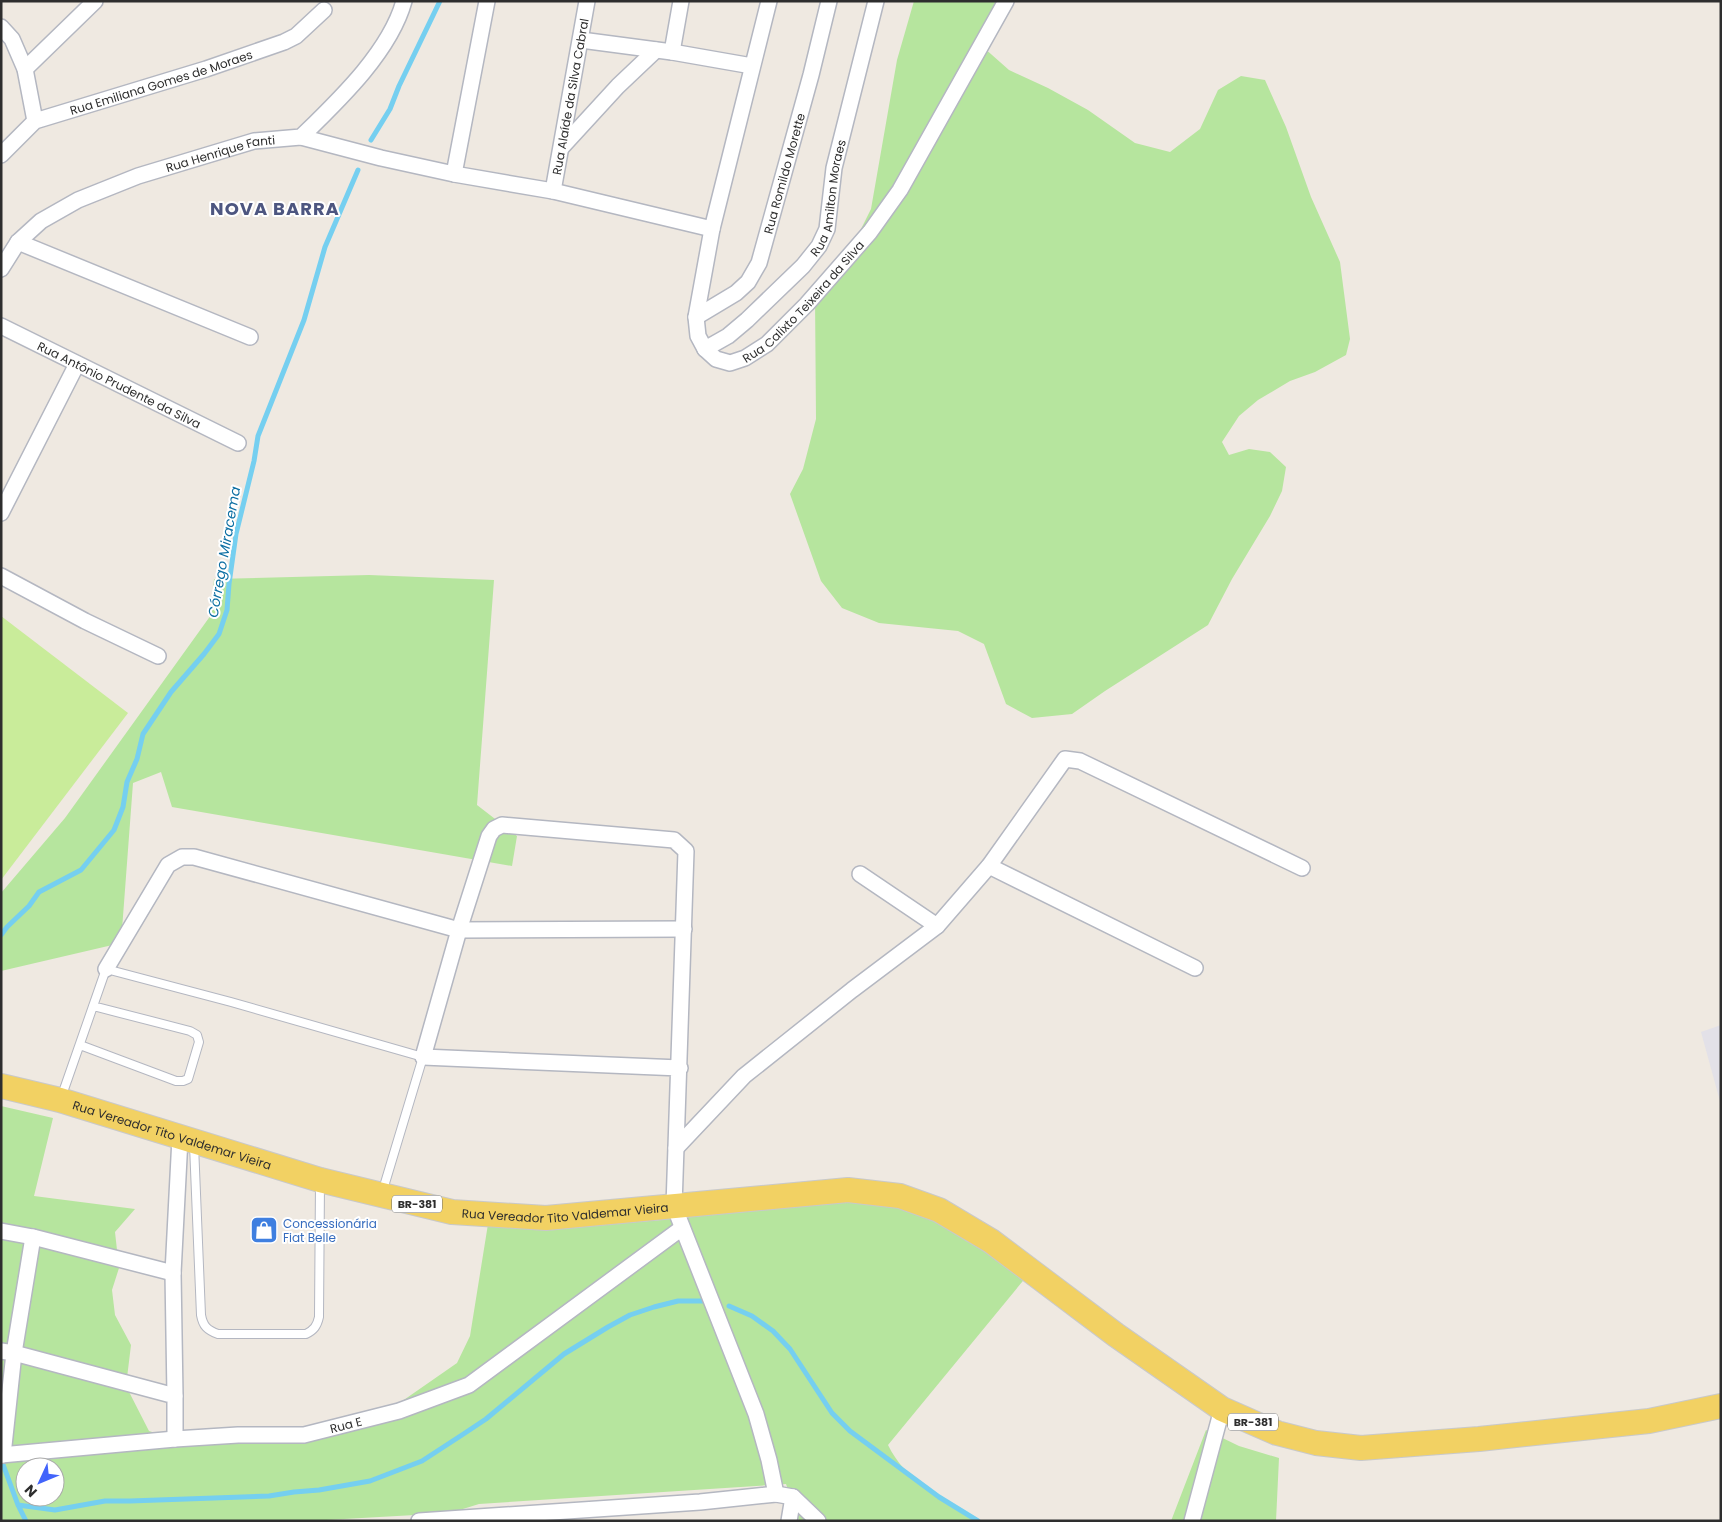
<svg xmlns="http://www.w3.org/2000/svg" width="1722" height="1522" font-family="Poppins,sans-serif">
<style>
.industrial{fill:#e3e1e8}
.green{fill:#b6e59e;fill-rule:evenodd}
.pitch{fill:#c9ec9a}
.lines{fill:none;stroke-linecap:round;stroke-linejoin:round}
.stream{stroke:#75cff0;stroke-width:5}
.service-casing{stroke:#b4b7c1;stroke-width:10}
.minor-casing{stroke:#b4b7c1;stroke-width:18}
.primary-casing{stroke:#c9c9c9;stroke-width:26}
.service{stroke:#fff;stroke-width:8}
.minor{stroke:#fff;stroke-width:15}
.primary{stroke:#f2d163;stroke-width:24}
.labels{text-anchor:middle;dominant-baseline:central;stroke-width:4;stroke-linejoin:round;paint-order:stroke}
.shield{fill:#fff;stroke:#6d6d6d;stroke-width:1}
.shield-label{font-size:11px;font-weight:bold;fill:#2e2e2e}
.street-label{font-size:12px;fill:#2e2e2e;stroke:#fff}
.shop-label{font-size:12px;fill:#366cbe;stroke:#fff;text-anchor:start}
.water-label{font-size:14px;font-style:italic;fill:#0d6fa3;stroke:#fff}
.district-label{font-size:18px;font-weight:bold;letter-spacing:1px;fill:#4d5680;stroke:#fff}
</style>
<rect width="100%" height="100%" fill="#efe9e1"/>
<!-- industrial -->
<path class="industrial" d="M1721 1025V1105L1701 1032Z"/>
<!-- green -->
<path class="green" d="M914 1H1001L983 47 1009 70 1048 88 1088 110 1135 143 1170 152 1200 129 1218 90 1241 76 1265 80 1286 127 1311 197 1340 262 1350 339 1346 355 1315 372 1290 381 1258 400 1239 416 1222 442 1229 455 1249 449 1270 452 1286 467 1282 491 1270 516 1232 579 1208 625 1105 691 1072 714 1032 718 1006 704 984 644 958 631 879 623 842 608 821 581 790 494 803 469 816 419 815 297 840 271 871 209 897 60Z
M369 575 494 580 477 805 517 836 512 866 172 807 161 772 133 783 121 943 1 971V893L65 818 211 615 214 579Z
M1 1106 53 1118 34 1196 135 1209 115 1232 119 1268 112 1290 115 1315 131 1345 126 1386 149 1431 174 1439 331 1437 398 1404 457 1363 470 1336 488 1224 563 1228 661 1220 801 1199 915 1205 1027 1276 888 1445C905 1480 943 1502 975 1521H799L786 1484 479 1504 450 1513 309 1521H1ZM25 1467H55V1497H25Z
M1206 1430 1239 1446 1279 1458 1276 1521H1171Z"/>
<!-- pitch -->
<path class="pitch" d="M1 616 128 713 1 880Z"/>
<g class="lines">
<!-- stream -->
<path class="stream" d="M371 140 390 109 399 86 440 1
M1 935 7 927 29 906 39 892 81 870 114 830 123 807 127 782 137 759 143 734 171 692 204 654 219 634 227 610 229 584 236 534 254 461 258 436 304 320 325 247 358 170
M729 1306 752 1316 773 1331 790 1349 832 1413 850 1431 939 1497 978 1521
M1 1459 18 1505 26 1521
M18 1505 55 1510 105 1501H130L269 1496 294 1492 319 1490 370 1481 422 1461 465 1433 486 1419 564 1354 608 1327 630 1315 654 1307 678 1301H704"/>
<!-- service casing -->
<g class="service-casing">
<path id="service" d="M80 1045 176 1081H183L188 1079 199 1042 197 1035 190 1031 93 1006
M61 1098 106 969 231 1002 423 1057 382 1193
M194 1145 201 1315C203 1326 207 1330 218 1334H306C314 1330 317 1326 319 1317L320 1182"/>
</g>
<!-- minor casing -->
<g class="minor-casing">
<g id="minor">
<path id="s1" d="M769 1 712 229 696 317 698 336 705 349 716 359 730 363 745 358 767 344 807 304 870 232 900 190 1006 1"/>
<path d="M1 27 12 39 25 69 35 121"/>
<path d="M581 40 672 52 752 66"/>
<path d="M672 52 681 1"/>
<path d="M25 69 95 1"/>
<path d="M301 137 381 158 454 174 553 191 712 229"/>
<path d="M562 147 618 86 656 50"/>
<path id="s2" d="M1 155 35 121 206 69 284 42 296 36 324 10"/>
<path d="M454 174 487 1"/>
<path id="s3" d="M553 191 587 1"/>
<path d="M18 242 250 337"/>
<path id="s4" d="M1 269 18 242 41 221 78 200 138 176 254 141 301 137C338 101 390 52 404 1"/>
<path id="s5" d="M696 317 736 293 748 282 759 263 811 75 829 1"/>
<path id="s6" d="M1 326 238 443"/>
<path id="s7" d="M705 349 728 336 747 320 803 266 819 246 827 229 834 168 876 1"/>
<path d="M1 513 77 364"/>
<path d="M1 576 85 621 158 656"/>
<path d="M989 866 1195 968"/>
<path d="M860 874 937 926"/>
<path d="M106 969 168 865 182 857H194L459 930 684 929"/>
<path d="M676 1148 744 1076 852 990 937 926 989 866 1065 759 1080 761 1302 868"/>
<path d="M1 1231 33 1237 14 1353 3 1455"/>
<path d="M33 1237 173 1273 180 1138"/>
<path d="M173 1273 175 1396"/>
<path id="s8" d="M1 1351 14 1353 175 1396V1439L238 1435H304L399 1411 469 1385 682 1228"/>
<path d="M1 1455 175 1439"/>
<path d="M776 1494 793 1497 818 1521"/>
<path d="M419 1521 700 1502 776 1494 769 1460 756 1414 674 1206 686 851 674 840 502 825 494 829 489 836 459 930 423 1057 680 1068"/>
<path d="M789 1521 793 1497"/>
<path d="M1192 1521 1222 1409"/>
</g>
</g>
<!-- primary casing -->
<g class="primary-casing">
<g id="primary">
<path id="s9" d="M1 1086 60 1100 320 1180 452 1212 546 1218 848 1190 900 1196 939 1210 991 1241 1116 1335 1222 1409 1277 1433 1316 1443 1361 1448 1479 1439 1649 1421 1721 1406"/>
</g>
</g>
<!-- service -->
<use href="#service" class="service"/>
<!-- minor -->
<use href="#minor" class="minor"/>
<!-- primary -->
<use href="#primary" class="primary"/>
</g>
<!-- icons -->
<defs>
<g id="shop-square" transform="scale(1.4375)"><rect x="-9" y="-9" width="18" height="18" rx="4" fill="#3f7fe0" stroke="#fff"/><path d="M-5-2.5h2.3a2.7 3.5 0 0 1 5.4 0H5L5.5 6h-11ZM-1.5-2.5h3a1.5 2.3 0 0 0-3 0Z" fill="#fff"/></g>
</defs>
<g fill-rule="evenodd">
<use href="#shop-square" x="264" y="1230"/>
</g>
<g class="labels">
<!-- shield labels -->
<g class="shield">
<rect x="392" y="1195.5" width="50" height="17" rx="4"/>
<rect x="1228" y="1413.5" width="50" height="17" rx="4"/>
</g>
<g class="shield-label">
<text x="417" y="1204">BR-381</text>
<text x="1253" y="1422">BR-381</text>
</g>
<!-- street labels -->
<g class="street-label">
<text stroke="none"><textPath href="#s2" startOffset="180">Rua Emiliana Gomes de Moraes</textPath></text>
<text stroke="none"><textPath href="#s3" startOffset="96">Rua Alaíde da Silva Cabral</textPath></text>
<text stroke="none"><textPath href="#s4" startOffset="256">Rua Henrique Fanti</textPath></text>
<text stroke="none"><textPath href="#s5" startOffset="178">Rua Romildo Morette</textPath></text>
<text stroke="none"><textPath href="#s7" startOffset="204">Rua Amilton Moraes</textPath></text>
<text stroke="none"><textPath href="#s1" startOffset="485">Rua Calixto Teixeira da Silva</textPath></text>
<text stroke="none"><textPath href="#s6" startOffset="132">Rua Antônio Prudente da Silva</textPath></text>
<text stroke="none"><textPath href="#s9" startOffset="178">Rua Vereador Tito Valdemar Vieira</textPath></text>
<text stroke="none"><textPath href="#s9" startOffset="582">Rua Vereador Tito Valdemar Vieira</textPath></text>
<text stroke="none"><textPath href="#s8" startOffset="395">Rua E</textPath></text>
</g>
<!-- shop labels -->
<g class="shop-label">
<text x="283" y="1223">Concessionária<tspan x="283" dy="14">Fiat Belle</tspan></text>
</g>
<!-- water labels -->
<g class="water-label">
<text transform="translate(224 552) rotate(-80)">Córrego Miracema</text>
</g>
<!-- district labels -->
<g class="district-label">
<text x="275" y="208">NOVA BARRA</text>
</g>
</g>
<!-- border -->
<rect width="1722" height="1522" fill="none" stroke="#2e2e2e" stroke-width="5"/>
<!-- north arrow -->
<g transform="translate(40 1482) rotate(226)"><circle r="24" fill="#ffffff" stroke="#ababab"/>
<path d="M0-4L9 19L0 12L-9 19Z" fill="#4264fb"/>
<text y="-8" font-size="14" font-weight="bold" text-anchor="middle" fill="#2e2e2e">N</text>
</g>
</svg>
